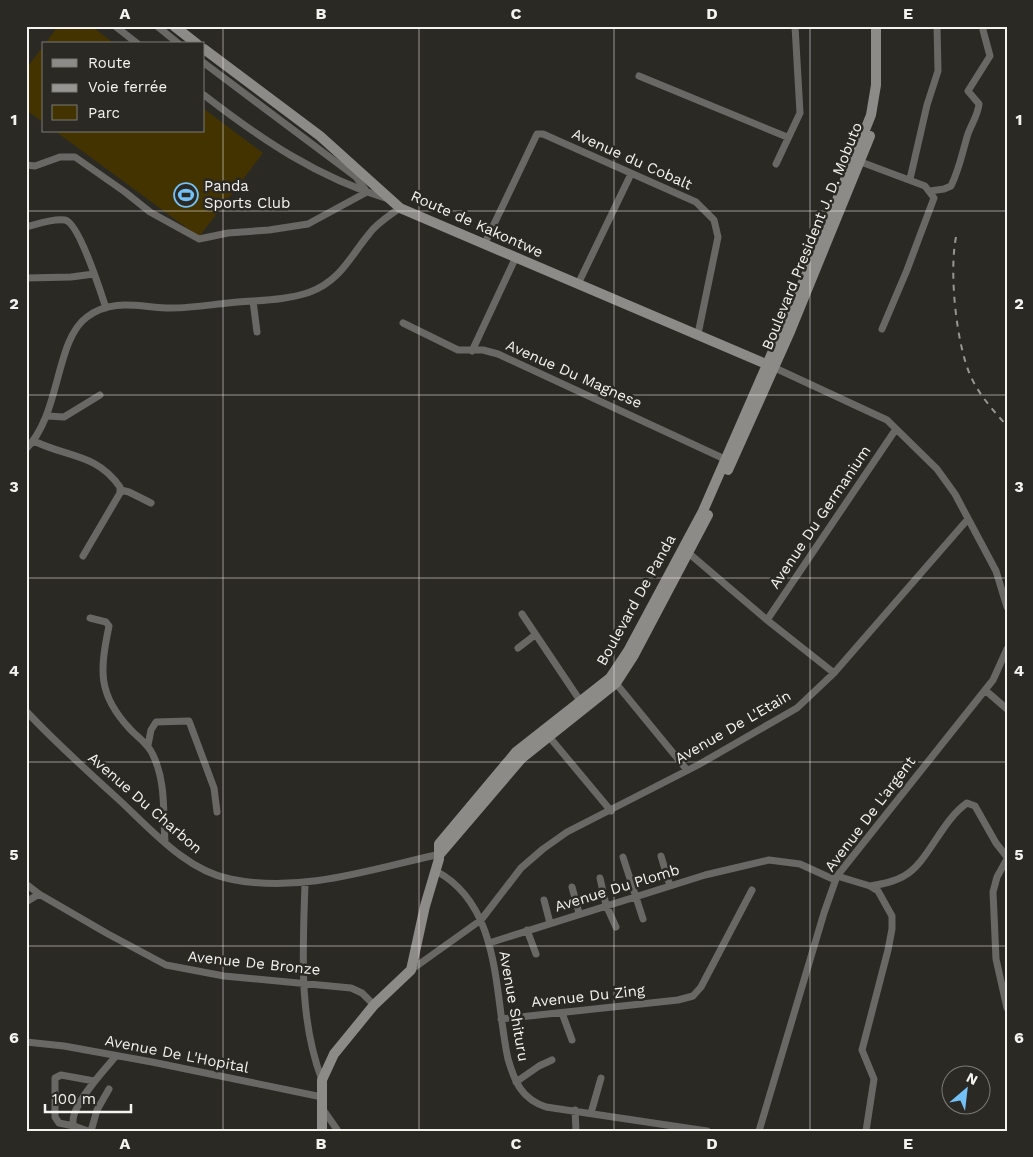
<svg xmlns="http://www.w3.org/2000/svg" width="1033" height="1157" font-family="'Work Sans',sans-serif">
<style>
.green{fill:#433300}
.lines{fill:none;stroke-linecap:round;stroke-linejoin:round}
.street{stroke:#696865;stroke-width:7}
.secondary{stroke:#8d8b87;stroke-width:10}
.rail{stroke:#979692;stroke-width:2;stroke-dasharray:6 6;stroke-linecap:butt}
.grid{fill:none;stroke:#f4f3ef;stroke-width:1;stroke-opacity:0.55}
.labels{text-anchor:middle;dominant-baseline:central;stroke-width:5;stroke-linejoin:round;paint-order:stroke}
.street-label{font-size:15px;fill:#f4f3ef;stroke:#2b2924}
.poi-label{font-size:15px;fill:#f4f3ef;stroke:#2b2924;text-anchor:start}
.neatline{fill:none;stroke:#f4f3ef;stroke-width:2}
.grid-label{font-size:16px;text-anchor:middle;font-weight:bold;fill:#f4f3ef}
</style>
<rect width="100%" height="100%" fill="#2b2924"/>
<!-- green -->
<path class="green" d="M58 26H91L115 44H45Z
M44 45V123L26 110V69Z
M204 109 263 153 199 237 55 131H204Z"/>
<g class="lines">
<!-- street -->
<path class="street" d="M115 26 138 44
M157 26 179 44
M639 76 787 137
M204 95C262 140 317 177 388 199
M861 162 925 186 934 198 907 270 882 329
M776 164 800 113 795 26
M26 165 35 166 60 157H75L125 192 150 212 199 239 228 233 269 230 308 224 367 192 356 177 204 63
M910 179 927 105 938 71 937 26
M930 191 944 189 951 186C959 170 962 154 967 137 970 126 978 116 979 104L968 91 990 56 983 30 984 26
M26 227C37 224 54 218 65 220 79 223 101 293 106 308
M485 243 537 134H543L696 202 714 220 718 237 698 334
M26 278 71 277 94 274
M578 284 631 174
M253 301 257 332
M403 323 458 350H483L498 354 729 461
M472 351 516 257
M775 368 887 420 937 469 955 494 996 571 1007 607
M47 416 64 417 100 395
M34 441C68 458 96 453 120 487V493L83 556
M26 449C61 414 55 340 87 317 113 297 142 308 171 308 190 308 209 305 228 303 255 300 285 301 310 292 340 281 350 257 369 234 377 223 389 216 400 208
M121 490 129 492 151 503
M685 550 767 620 834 673
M522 614 583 705
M90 618 106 622 109 626C100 670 97 694 130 729 138 738 148 743 153 755 166 782 163 812 165 842
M767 620 896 429
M518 648 535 635
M614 681 687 770
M985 690 1007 709
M26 711C55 742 86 770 117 798 150 828 185 870 230 879 301 894 372 869 440 854
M546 733 611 811
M148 745 151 730 156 722 189 721 214 788 217 812
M661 856 670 886
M623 857 643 919
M1007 859 997 877 993 892 996 959 1007 1008
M436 871C502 906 494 995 508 1059 515 1083 522 1099 546 1107L707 1131
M837 876 870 886 878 891 892 916V929L888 950 862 1050 874 1079 866 1131
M600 878 606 905 616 927
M305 883C303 949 298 1017 322 1080
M26 884 39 894 108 934 166 965 224 976 351 988 362 993 374 1005
M870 886C882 884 894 882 904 876 928 863 941 821 967 803L975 806 996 843 1007 857
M572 887 579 913
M544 900 550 923
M26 902 39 894
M527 930 536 954
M489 943 705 875 769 860 800 864 835 880
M411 970 481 920 521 868 543 849 567 832 698 765 797 708 834 673 968 519
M562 1013 572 1040
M501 1019 678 1000 693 996 701 987 752 890
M26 1042 64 1046 152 1062 322 1097
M516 1082 539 1066 552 1060
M322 1108 338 1131
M575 1110 576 1131
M591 1113 601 1078
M74 1126 59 1123 55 1117V1078L61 1075 94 1081
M88 1131 74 1126C66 1110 106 1068 116 1056
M91 1131 97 1110 109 1089
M759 1131 824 913 837 876 993 680 1007 649"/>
<!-- secondary -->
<path class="secondary" d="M174 26 197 44
M204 49 320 136 400 208 773 367
M728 470 789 334 870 136
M440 854 522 758 616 683 634 655 708 515
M322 1131V1080L334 1054 374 1005 411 970 425 906 439 859V844L516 752 610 678 628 651 703 511 814 257 871 115 876 85V26"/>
<!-- rail -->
<path class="rail" d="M956 237C949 272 956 344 971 377 980 396 993 410 1007 426"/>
</g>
<!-- grid -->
<path class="grid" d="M223 26V1131M419 26V1131M614 26V1131M810 26V1131M26 211H1007M26 395H1007M26 578H1007M26 762H1007M26 946H1007"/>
<!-- icons -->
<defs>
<g id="stadium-ring" transform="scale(1.25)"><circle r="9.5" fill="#2b2924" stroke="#73c1f6" stroke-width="1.5"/><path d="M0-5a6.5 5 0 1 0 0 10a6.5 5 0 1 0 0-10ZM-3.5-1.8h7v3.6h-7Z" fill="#73c1f6"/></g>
</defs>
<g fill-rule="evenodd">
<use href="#stadium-ring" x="186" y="195"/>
</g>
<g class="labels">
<!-- street labels -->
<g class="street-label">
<text transform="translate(632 159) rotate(24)">Avenue du Cobalt</text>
<text transform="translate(477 224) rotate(24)">Route de Kakontwe</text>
<text transform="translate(812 236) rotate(-68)">Boulevard President J. D. Mobuto</text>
<text transform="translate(574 374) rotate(24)">Avenue Du Magnese</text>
<text transform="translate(820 517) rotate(-56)">Avenue Du Germanium</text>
<text transform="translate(636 600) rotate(-61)">Boulevard De Panda</text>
<text transform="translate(733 727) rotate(-30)">Avenue De L'Etain</text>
<text transform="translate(145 803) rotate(41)">Avenue Du Charbon</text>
<text transform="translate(870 814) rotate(-53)">Avenue De L'argent</text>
<text transform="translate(617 888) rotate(-17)">Avenue Du Plomb</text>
<text transform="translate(254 963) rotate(6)">Avenue De Bronze</text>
<text transform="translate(588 996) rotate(-6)">Avenue Du Zing</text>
<text transform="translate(514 1006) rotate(80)">Avenue Shituru</text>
<text transform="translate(177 1054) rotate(11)">Avenue De L'Hopital</text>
</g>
<!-- poi labels -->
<g class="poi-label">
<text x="204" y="186">Panda<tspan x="204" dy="17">Sports Club</tspan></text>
</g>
</g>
<!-- border -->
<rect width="1033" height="1157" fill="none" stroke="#2b2924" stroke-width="55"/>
<!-- legend -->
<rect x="42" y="42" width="162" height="90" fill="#2b2924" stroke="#7b7a75"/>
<rect x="52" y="59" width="25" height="8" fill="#8d8b87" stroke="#7b7a75"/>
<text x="88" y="68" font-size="15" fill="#f4f3ef">Route</text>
<rect x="52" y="84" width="25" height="8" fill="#979692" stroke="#7b7a75"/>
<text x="88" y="92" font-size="15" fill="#f4f3ef">Voie ferrée</text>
<rect x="52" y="105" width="25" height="15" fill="#433300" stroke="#7b7a75"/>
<text x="88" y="118" font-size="15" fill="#f4f3ef">Parc</text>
<!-- north arrow -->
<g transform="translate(966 1090) rotate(28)"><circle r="24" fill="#2b2924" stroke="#7b7a75"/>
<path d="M0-4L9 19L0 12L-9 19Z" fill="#73c1f6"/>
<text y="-8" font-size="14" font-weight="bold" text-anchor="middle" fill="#f4f3ef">N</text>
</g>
<!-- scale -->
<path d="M45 1104v8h86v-8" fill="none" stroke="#f4f3ef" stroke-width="2.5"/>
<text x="52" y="1104" font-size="15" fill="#f4f3ef" stroke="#2b2924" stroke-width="4" paint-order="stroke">100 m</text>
<rect x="28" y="28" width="978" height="1102" class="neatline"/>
<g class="grid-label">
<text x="125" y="19">A</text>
<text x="321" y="19">B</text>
<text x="516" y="19">C</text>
<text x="712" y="19">D</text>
<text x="908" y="19">E</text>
<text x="14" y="125">1</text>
<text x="1019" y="125">1</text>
<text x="14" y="309">2</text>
<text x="1019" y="309">2</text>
<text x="14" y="492">3</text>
<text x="1019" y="492">3</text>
<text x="14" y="676">4</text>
<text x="1019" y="676">4</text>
<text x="14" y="860">5</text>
<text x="1019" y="860">5</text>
<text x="14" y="1043">6</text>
<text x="1019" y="1043">6</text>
<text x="125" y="1149">A</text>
<text x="321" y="1149">B</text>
<text x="516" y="1149">C</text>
<text x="712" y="1149">D</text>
<text x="908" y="1149">E</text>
</g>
</svg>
